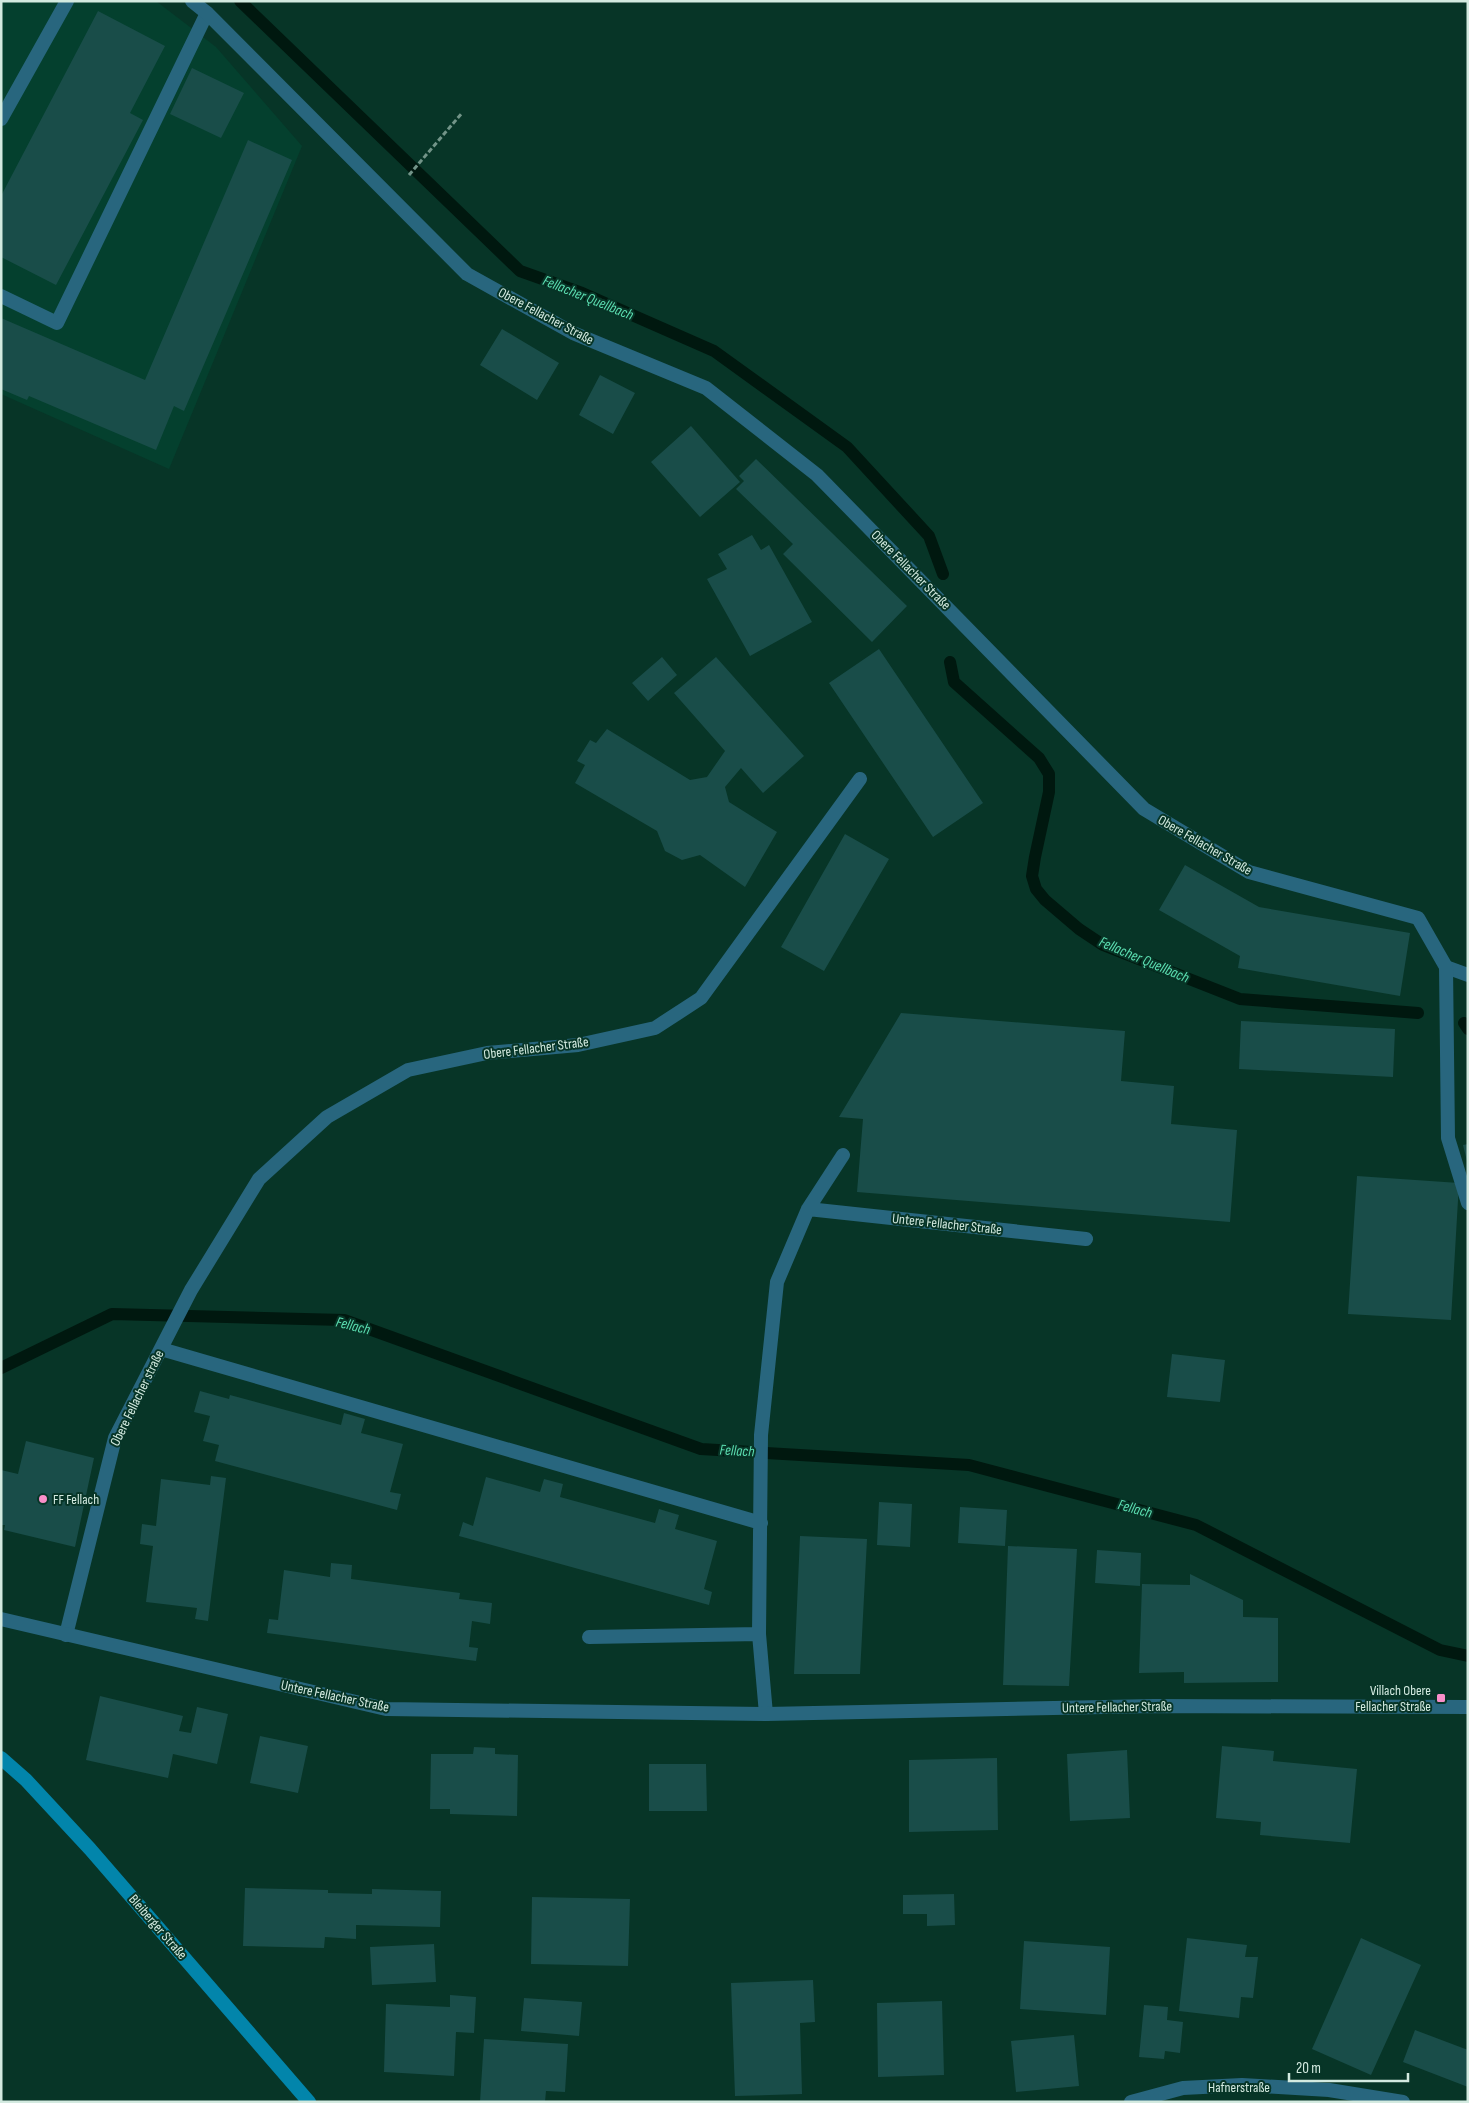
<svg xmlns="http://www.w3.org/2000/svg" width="1469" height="2103" font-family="'Sofia Sans Condensed',sans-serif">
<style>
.built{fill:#04402e}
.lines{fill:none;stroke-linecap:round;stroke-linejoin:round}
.stream{stroke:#00180f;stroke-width:12}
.building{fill:#194d49}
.path{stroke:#729488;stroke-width:3;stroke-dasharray:5 2.5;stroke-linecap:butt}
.service{stroke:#28667e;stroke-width:14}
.minor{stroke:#28667e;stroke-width:14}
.secondary{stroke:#0285ab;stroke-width:14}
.poi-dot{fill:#f98fc9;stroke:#073527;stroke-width:2}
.labels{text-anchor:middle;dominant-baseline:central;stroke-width:4;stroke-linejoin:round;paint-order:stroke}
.street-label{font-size:14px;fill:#d3eae0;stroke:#073527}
.poi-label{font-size:14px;fill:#d3eae0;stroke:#073527;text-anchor:start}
.water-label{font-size:15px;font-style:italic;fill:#5cdeb1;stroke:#073527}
</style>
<rect width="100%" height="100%" fill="#073527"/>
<!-- built -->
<path class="built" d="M1 1H156L216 47 302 146 169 469 1 394Z"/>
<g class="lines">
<!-- stream -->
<path class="stream" d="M240 1 520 271 582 293 714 351 847 447 929 536 943 574
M950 662 954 682 1039 758 1049 774V792L1035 857 1032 876 1036 889 1045 900 1079 929 1103 945 1240 999 1418 1013
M1464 1023 1468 1029
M1 1368 112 1314 344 1320 701 1449 969 1465 1196 1525 1440 1650 1468 1656"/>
</g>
<!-- building -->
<path class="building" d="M98 11 165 46 130 113 143 120 56 285 1 257V196Z
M192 68 244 93 221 138 170 114Z
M248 140 292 160 184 411 174 406 156 450 29 396 27 400 1 389V318L145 380Z
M502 329 559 363 537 400 480 365Z
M600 375 635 393 613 434 579 415Z
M691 426 740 482 700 517 651 462Z
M756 459 907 606 872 642 783 554 793 544 736 489 744 481 739 476Z
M752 535 761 550 769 545 812 622 750 656 707 579 727 569 718 554Z
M879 649 983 803 933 837 829 683Z
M662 657 677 675 648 701 632 683Z
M716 657 804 756 763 793 741 768 725 787 729 802 777 832 745 887 700 855 682 860 665 851 657 831 575 783 585 765 577 761 590 740 596 743 607 729 690 780 707 777 725 751 674 693Z
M845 834 889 859 824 971 781 947Z
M1185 865 1259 907 1410 933 1400 996 1238 968 1240 956 1159 910Z
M901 1013 1125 1031 1121 1081 1174 1086 1171 1124 1237 1130 1230 1222 857 1192 863 1119 839 1117Z
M1241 1021 1395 1029 1393 1077 1239 1069Z
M1468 1144V1161H1467L1463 1145Z
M1357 1176 1459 1183 1451 1320 1348 1314Z
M1172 1354 1225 1360 1220 1402 1167 1397Z
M200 1391 229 1399 230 1395 341 1425 344 1413 365 1419 361 1433 403 1444 390 1492 401 1494 397 1510 215 1461 219 1445 203 1441 210 1416 194 1412Z
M26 1441 94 1458 75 1547 4 1530 5 1525H1V1470L18 1474Z
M211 1476 226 1478 208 1621 195 1619 197 1608 146 1602 153 1546 140 1544 142 1524 156 1526 161 1479 210 1485Z
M486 1477 540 1492 544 1479 563 1484 560 1497 655 1523 659 1509 679 1515 675 1529 717 1541 704 1589 712 1592 709 1605 459 1536 463 1522 473 1526Z
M879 1502 912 1504 910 1547 877 1545Z
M960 1507 1007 1510 1005 1546 958 1543Z
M800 1536 867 1539 860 1674H794Z
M1008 1546 1077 1549 1069 1686 1003 1685Z
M1097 1550 1141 1553 1140 1586 1095 1583Z
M331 1563 352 1565 351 1579 460 1593 459 1599 492 1603 490 1624 472 1621 469 1647 478 1648 476 1661 267 1633 269 1619 278 1620 284 1570 330 1577Z
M1190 1574 1243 1600V1617L1278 1618V1682L1184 1683V1672L1139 1673 1142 1584 1190 1585Z
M100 1696 183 1716 179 1731 191 1733 197 1707 228 1714 217 1764 173 1754 168 1778 86 1760Z
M260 1736 308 1746 298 1793 250 1783Z
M1222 1746 1274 1751 1273 1761 1357 1769 1350 1843 1260 1835 1261 1822 1216 1818Z
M474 1747 495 1748V1754L518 1755 517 1816 450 1814V1809H430L431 1754H473Z
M1127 1750 1130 1818 1070 1821 1067 1754Z
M997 1758 998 1830 909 1832V1760Z
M649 1764H706L707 1811H649Z
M245 1888 328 1890V1893L372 1894V1889L441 1891 440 1927 356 1925V1939L325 1937 324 1948 243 1946Z
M954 1894 955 1925 927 1926V1914H903V1895Z
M532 1897 630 1899 628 1966 531 1964Z
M1187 1938 1247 1945 1245 1957H1258L1253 1998 1241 1997 1239 2018 1179 2011Z
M1361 1938 1421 1965 1371 2075 1312 2049Z
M1024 1941 1110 1947 1106 2015 1020 2009Z
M434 1944 436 1982 372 1985 370 1947Z
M813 1980 815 2022 800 2023 802 2094 735 2096 731 1983Z
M450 1995 476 1997 474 2033 456 2032 454 2076 384 2072 386 2004 450 2007Z
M524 1998 582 2002 579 2036 521 2031Z
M942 2001 944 2075 878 2077 877 2003Z
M1144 2005 1168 2007 1167 2020 1183 2022 1180 2053 1165 2051 1164 2059 1139 2057Z
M1415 2030 1468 2050V2087L1403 2062Z
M1074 2035 1079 2086 1016 2092 1011 2041Z
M484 2039 568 2044 565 2092 546 2091 545 2102H480Z"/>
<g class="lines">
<!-- path -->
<path class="path" d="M409 175 462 113"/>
<!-- service -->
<path class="service" d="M1 119 67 1
M1 296 57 323 207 13
M1446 967 1468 975
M808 1209 1086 1239
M161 1349 761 1523
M66 1635 115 1438 191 1290 259 1179 327 1117 408 1070 487 1053 578 1045 655 1028 701 998 860 779
M589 1637 759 1634
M766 1714 759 1634 761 1435 777 1282 808 1209 843 1155"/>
<!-- minor -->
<path class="minor" d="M192 1 207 13 467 274 573 333 706 388 817 475 1144 809 1249 872 1418 918 1446 967 1448 1138 1468 1203
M1 1619 386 1709 766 1714 1154 1706 1468 1707
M1131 2102 1183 2088 1242 2085 1329 2090 1403 2102"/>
<!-- secondary -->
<path class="secondary" d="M1 1758 26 1780 90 1849 309 2102"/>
</g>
<!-- markers -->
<g class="poi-dot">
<circle cx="43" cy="1499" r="5"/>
<rect x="1436" y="1693" width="10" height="10" rx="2.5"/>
</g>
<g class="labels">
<!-- street labels -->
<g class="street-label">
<text transform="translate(546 316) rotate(28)">Obere Fellacher Straße</text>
<text transform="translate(911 570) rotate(45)">Obere Fellacher Straße</text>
<text transform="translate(1205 845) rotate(30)">Obere Fellacher Straße</text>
<text transform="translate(536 1048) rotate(-7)">Obere Fellacher Straße</text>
<text transform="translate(947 1224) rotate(6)">Untere Fellacher Straße</text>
<text transform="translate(137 1398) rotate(-64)">Obere Fellacher straße</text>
<text transform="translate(335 1696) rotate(12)">Untere Fellacher Straße</text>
<text transform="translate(1117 1707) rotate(-1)">Untere Fellacher Straße</text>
<text transform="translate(158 1927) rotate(49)">Bleiberger Straße</text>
<text x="1239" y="2087">Hafnerstraße</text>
</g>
<!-- poi labels -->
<g class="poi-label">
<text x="53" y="1499">FF Fellach</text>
<text x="1431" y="1690" text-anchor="end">Villach Obere<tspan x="1431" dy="16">Fellacher Straße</tspan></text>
</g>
<!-- water labels -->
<g class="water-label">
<text transform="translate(588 298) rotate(22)">Fellacher Quellbach</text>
<text transform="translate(1144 960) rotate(23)">Fellacher Quellbach</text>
<text transform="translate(353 1326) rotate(14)">Fellach</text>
<text transform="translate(737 1451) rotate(3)">Fellach</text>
<text transform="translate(1135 1509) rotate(15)">Fellach</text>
</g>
</g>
<!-- border -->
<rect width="1469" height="2103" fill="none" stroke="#d3eae0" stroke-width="5"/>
<!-- scale -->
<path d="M1289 2073v8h119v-8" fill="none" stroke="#d3eae0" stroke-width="2.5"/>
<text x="1296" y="2073" font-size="15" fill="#d3eae0" stroke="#073527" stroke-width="4" paint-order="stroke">20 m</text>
</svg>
